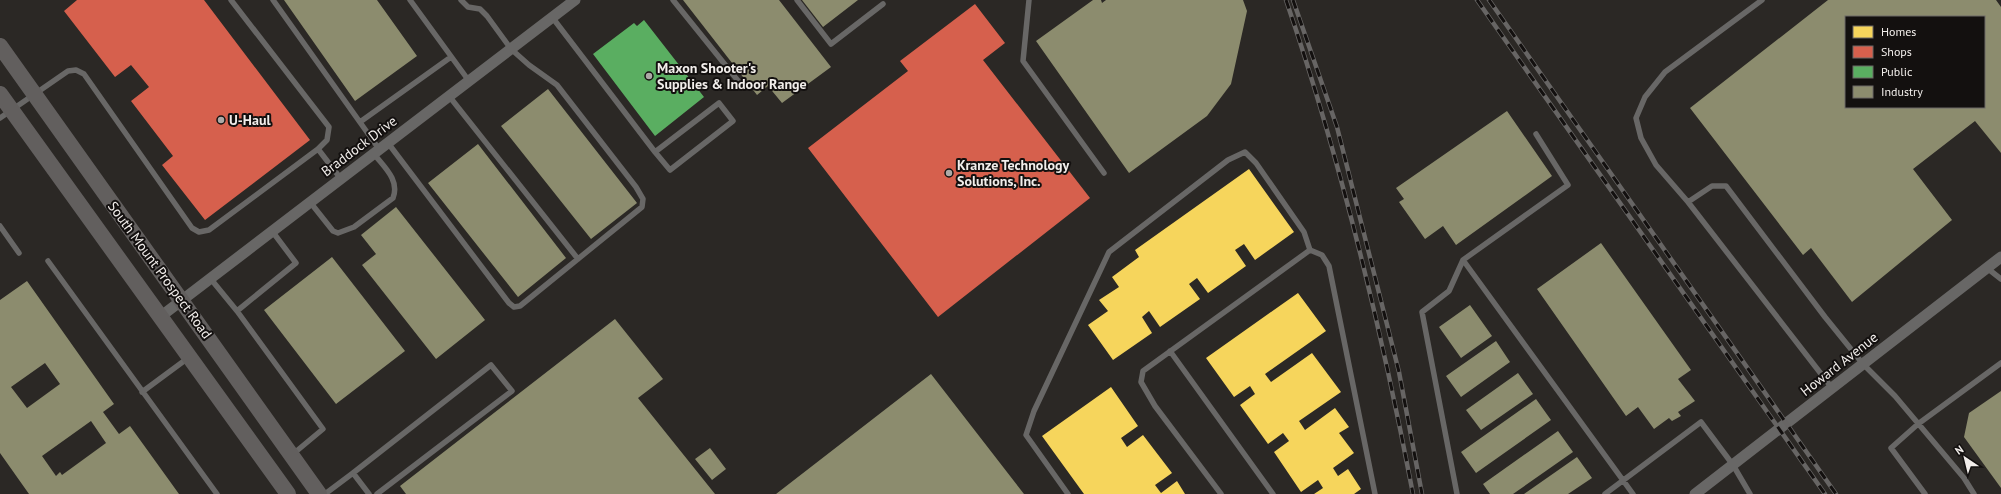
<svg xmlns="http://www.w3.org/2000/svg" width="2001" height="494" font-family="'PT Sans',sans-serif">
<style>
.homes{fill:#f6d55c}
.shops{fill:#d6604d}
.public{fill:#5aae61}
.industry{fill:#8c8c6e;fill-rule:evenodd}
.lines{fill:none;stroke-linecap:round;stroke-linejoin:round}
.service{stroke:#686766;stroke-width:5.5}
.minor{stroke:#686766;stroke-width:11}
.secondary{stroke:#625f5e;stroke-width:16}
.rail-casing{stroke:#676564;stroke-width:4.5}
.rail{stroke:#13100f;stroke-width:3;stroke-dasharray:9;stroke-linecap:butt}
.poi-dot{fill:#aca9a6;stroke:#13100f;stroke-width:1.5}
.labels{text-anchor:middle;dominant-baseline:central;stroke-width:4;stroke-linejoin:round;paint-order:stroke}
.poi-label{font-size:14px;font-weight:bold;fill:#f2eeeb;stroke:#13100f;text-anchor:start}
.street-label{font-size:14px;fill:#f2eeeb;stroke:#13100f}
</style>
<rect width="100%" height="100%" fill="#2b2825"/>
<!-- homes -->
<path class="homes" d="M1249 169 1294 232 1255 260 1244 244 1235 250 1246 266 1208 293 1197 278 1189 284 1200 299 1160 327 1149 311 1142 317 1152 333 1113 360 1088 325 1108 311 1099 300 1119 287 1112 277 1139 257 1135 250Z
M1298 293 1326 331 1265 374 1271 382 1312 353 1341 392 1299 421 1305 430 1335 408 1349 427 1339 433 1354 453 1333 468 1338 476 1348 469 1361 489 1354 494H1314L1323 488 1318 480 1301 492 1274 452 1289 441 1283 433 1268 444 1240 405 1255 394 1250 386 1234 397 1206 358Z
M1111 387 1138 426 1121 438 1127 447 1143 435 1172 473 1155 485 1161 493 1177 481 1185 494H1084L1042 436Z"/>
<!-- shops -->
<path class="shops" d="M77 0H204L310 140 205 220 162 165 173 156 131 101 149 87 131 65 115 77 64 11Z
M975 4 1005 43 983 60 1090 198 938 317 808 148 908 71 900 61Z"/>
<!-- public -->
<path class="public" d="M644 20 704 97 655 136 593 54 634 23 637 26Z"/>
<!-- industry -->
<path class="industry" d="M284 0H377L417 56 355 101Z
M683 0H779L831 67 782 103 768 86 757 95Z
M802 0H858L823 27Z
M1093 0H1101L1102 3 1106 0H1243L1247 11 1231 84 1207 116 1129 173 1036 41Z
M1828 0H1996L2001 7V153L1975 121 1913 169 1952 220 1852 302 1811 248 1803 255 1690 108ZM1846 17H1984V107H1846Z
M548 89 637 203 591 239 501 126Z
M1507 111 1552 176 1456 245 1443 226 1425 239 1399 202 1404 199 1396 188Z
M478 144 566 258 518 297 428 183Z
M396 207 485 320 436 359 362 265 376 254 361 235Z
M1601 243 1691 370 1678 379 1695 401 1678 412 1681 416 1672 421 1669 418 1654 429 1638 407 1626 416 1537 289Z
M332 257 405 351 336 404 264 310Z
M27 281 114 404 103 412 119 434 130 426 179 494H29L0 453V300ZM45 363 60 384 27 408 11 387ZM91 421 106 443 62 475 60 472 56 476 42 456Z
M1470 305 1492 336 1461 358 1439 327Z
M615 319 663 379 638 398 715 494H406L400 486Z
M1496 341 1510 362 1461 397 1446 376Z
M1518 373 1533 394 1481 430 1466 410Z
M931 374 1024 494H776Z
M2001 391V488L1964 437 1969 413Z
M1536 399 1551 420 1476 473 1461 452Z
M1558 431 1573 452 1513 494H1490L1483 484Z
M710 448 726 469 712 480 695 459Z
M1577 457 1592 478 1568 494H1524Z"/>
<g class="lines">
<!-- service -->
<path class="service" d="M273 0 379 149
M410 0 469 81
M673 0 739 82
M797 0 831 44 883 4
M1029 0 1023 61 1104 173
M1762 0 1665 72 1645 97 1636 118 1641 138 1656 165 1688 202 1832 388
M552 17 655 152 670 170 733 121 719 103 655 152
M449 96 578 259
M0 118 68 71 76 70 84 74 192 228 199 232 209 230 318 149 327 140 329 127 231 0
M360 122 451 57
M388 143 509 303 514 307 520 306 642 207 643 199 636 187 557 85 529 65 511 49 487 16 480 9 468 7 461 0
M318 149 341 179
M310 202 333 231 338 233 354 227 393 198C400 180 384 167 374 154
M1688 202 1712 186H1726L1825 317 1863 364 1895 396 1964 478 1974 494
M0 226 19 253
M1463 260 1633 494
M48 261 217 494
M1987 268 2001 279
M210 278 237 311 296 263 272 231
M237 311 323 429 293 454
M1170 351 1273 494
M142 392 188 358
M353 473 491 365 512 391 377 494
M325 494 353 473 369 494
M1068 494 1026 435 1034 411 1109 252 1228 160 1245 152 1256 163 1304 232 1310 250
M1221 494 1155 406 1141 382 1143 371 1310 250 1322 255 1329 266 1375 494
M1457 494 1422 312 1449 291 1463 260 1568 185 1536 134
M1605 494 1701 422 1733 465 1750 494
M1925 494 1891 448 1918 424 2001 363"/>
<!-- minor -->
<path class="minor" d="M160 317 575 0
M1695 494 2001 257"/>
<!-- secondary -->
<path class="secondary" d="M0 46 319 494
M0 94 288 494"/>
<!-- rail casing -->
<g class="rail-casing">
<path id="rail" d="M1286 0C1341 161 1381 327 1413 494
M1293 0 1337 127 1399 372 1422 494
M1477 0 1825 494
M1489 0 1836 494"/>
</g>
<!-- rail -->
<use href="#rail" class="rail"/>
</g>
<!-- markers -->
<g class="poi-dot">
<circle cx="649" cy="76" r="4"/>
<circle cx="221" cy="120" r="4"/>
<circle cx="949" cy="173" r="4"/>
</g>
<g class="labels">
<!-- poi labels -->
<g class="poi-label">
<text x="657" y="68">Maxon Shooter's<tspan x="657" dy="16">Supplies &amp; Indoor Range</tspan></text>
<text x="229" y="120">U-Haul</text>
<text x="957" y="165">Kranze Technology<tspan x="957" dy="16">Solutions, Inc.</tspan></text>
</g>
<!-- street labels -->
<g class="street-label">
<text transform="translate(359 146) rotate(-37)">Braddock Drive</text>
<text transform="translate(160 270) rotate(54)">South Mount Prospect Road</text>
<text transform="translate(1839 364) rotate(-38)">Howard Avenue</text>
</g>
</g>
<!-- legend -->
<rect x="1845" y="16" width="140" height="92" fill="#13100f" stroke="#6c6967"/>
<rect x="1853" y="26" width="20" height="12" fill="#f6d55c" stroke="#6c6967"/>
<text x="1881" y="36" font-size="12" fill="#f2eeeb">Homes</text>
<rect x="1853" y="46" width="20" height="12" fill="#d6604d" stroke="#6c6967"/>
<text x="1881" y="56" font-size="12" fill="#f2eeeb">Shops</text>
<rect x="1853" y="66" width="20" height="12" fill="#5aae61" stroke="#6c6967"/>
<text x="1881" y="76" font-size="12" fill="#f2eeeb">Public</text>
<rect x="1853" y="86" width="20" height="12" fill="#8c8c6e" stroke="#6c6967"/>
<text x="1881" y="96" font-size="12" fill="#f2eeeb">Industry</text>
<!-- north arrow -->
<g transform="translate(1965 458) rotate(325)" stroke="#13100f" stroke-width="3" paint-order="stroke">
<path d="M0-3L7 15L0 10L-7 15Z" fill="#f2eeeb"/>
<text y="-6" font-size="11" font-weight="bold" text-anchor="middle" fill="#f2eeeb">N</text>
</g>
</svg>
